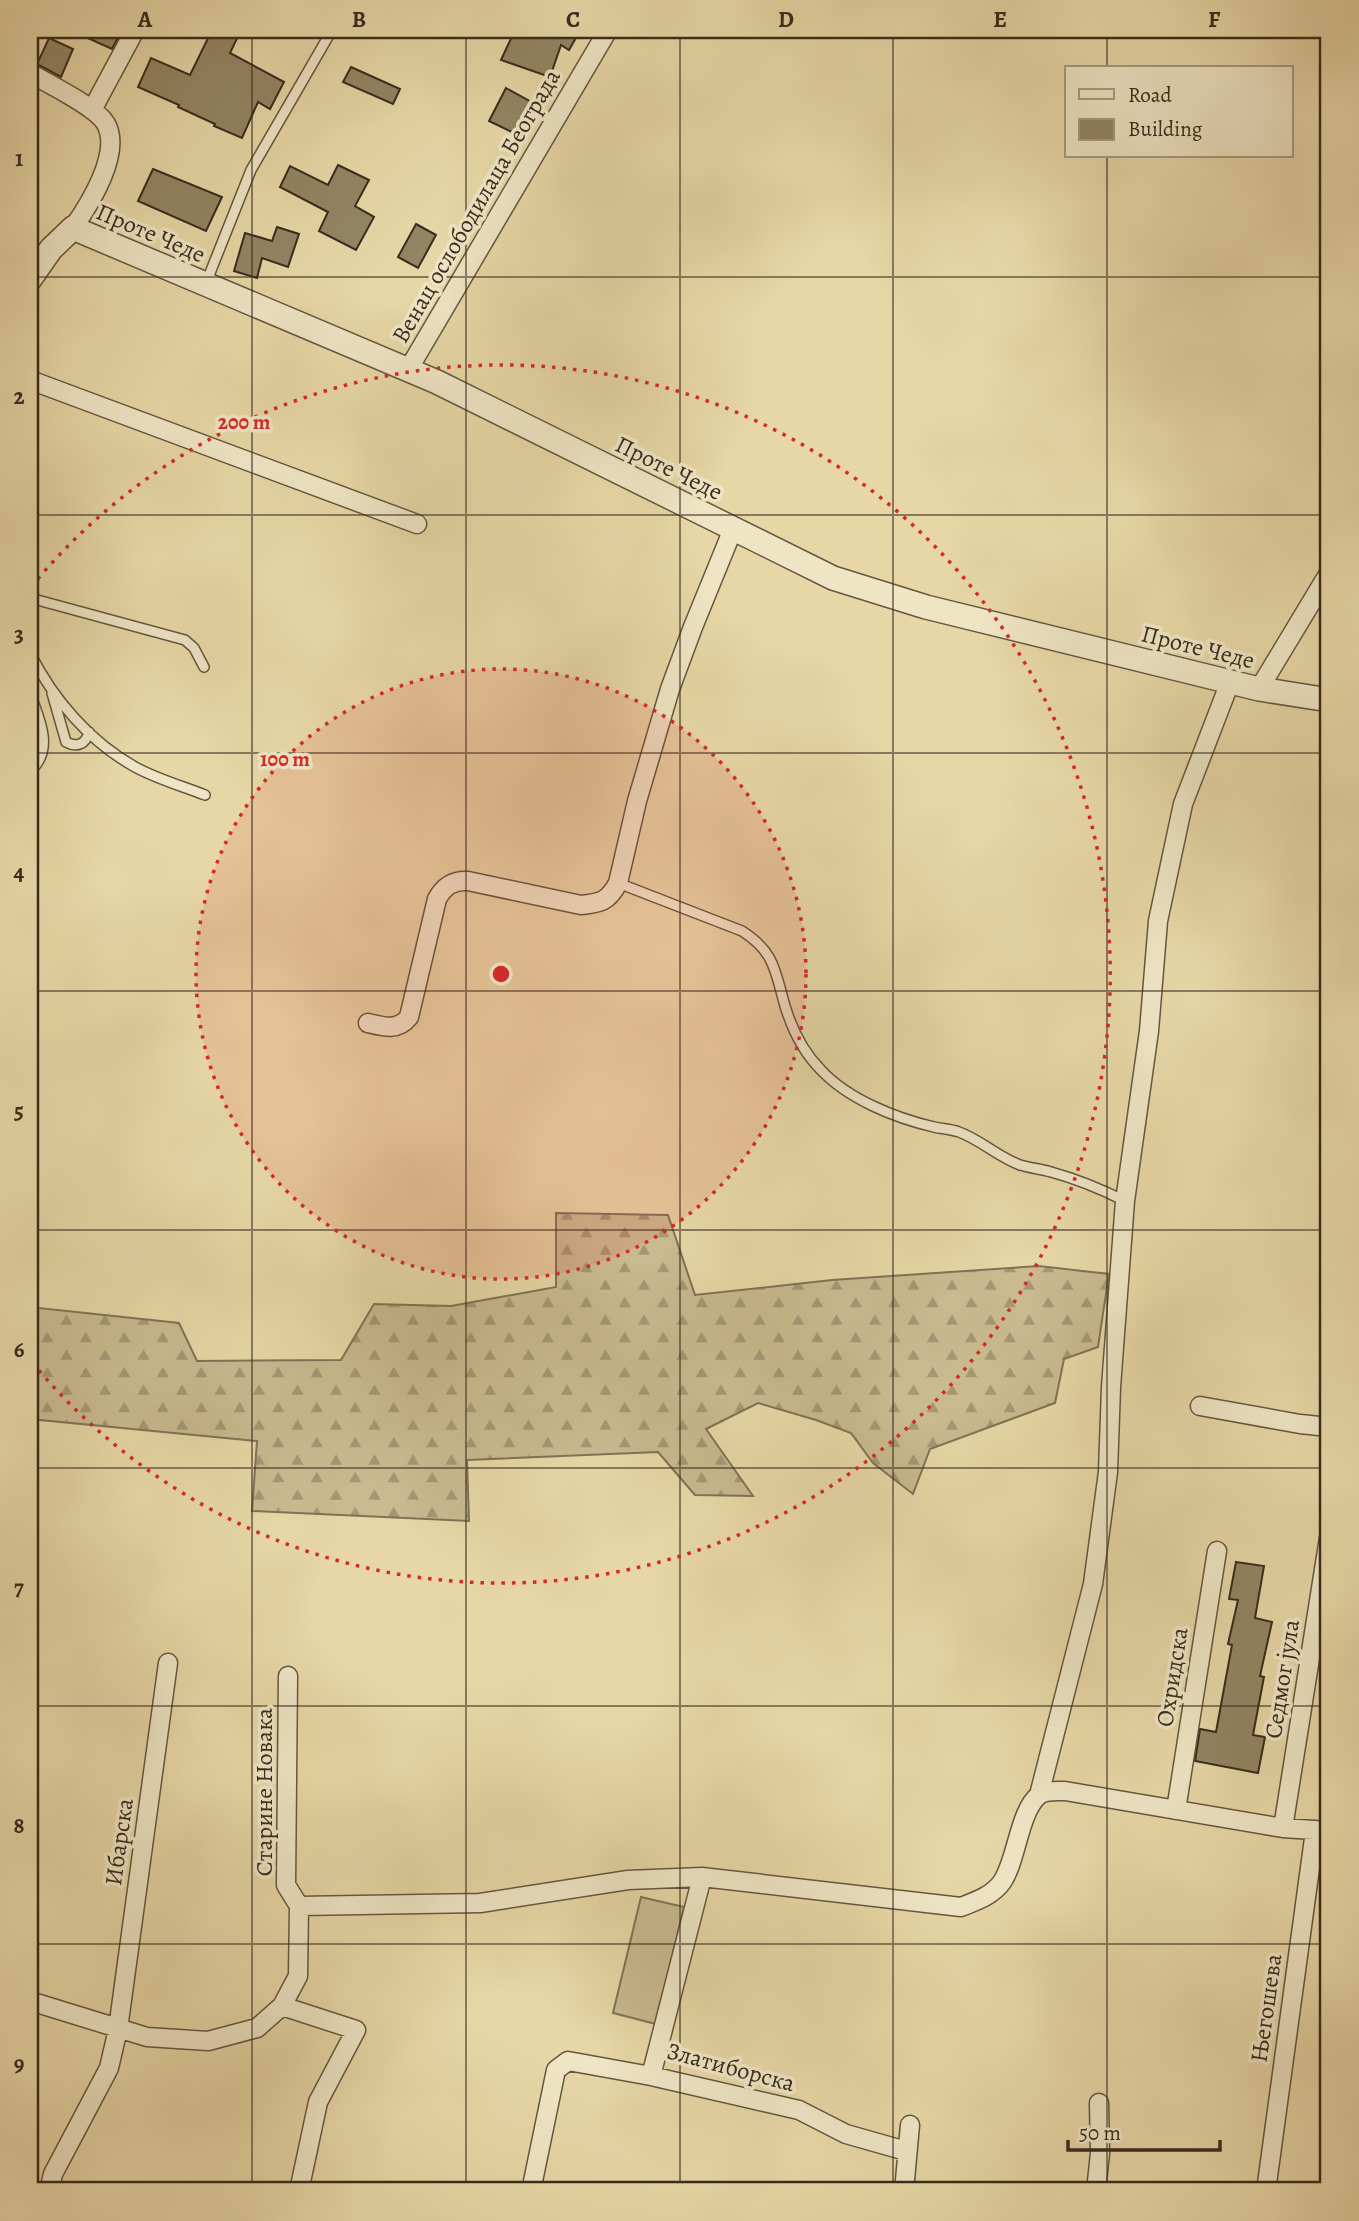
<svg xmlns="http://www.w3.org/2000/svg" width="1359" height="2221" font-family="Alegreya,serif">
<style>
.grass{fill:#c9ba8f;stroke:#807356;stroke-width:2}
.forest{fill:url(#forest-firs);stroke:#807356;stroke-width:2}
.building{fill:#938564;stroke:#382c1d;stroke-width:2}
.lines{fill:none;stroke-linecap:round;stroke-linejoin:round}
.service-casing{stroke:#64573f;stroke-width:12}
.minor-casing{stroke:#64573f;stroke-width:21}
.tertiary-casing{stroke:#64573f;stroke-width:26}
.service{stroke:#efe5c5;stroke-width:9}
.minor{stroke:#efe5c5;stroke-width:18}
.tertiary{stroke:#efe5c5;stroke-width:23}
.grid{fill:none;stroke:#382c1d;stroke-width:2;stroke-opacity:0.55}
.ring{fill:none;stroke:#d62828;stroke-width:3.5;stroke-dasharray:3.5 7}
.labels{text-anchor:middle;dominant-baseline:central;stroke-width:7;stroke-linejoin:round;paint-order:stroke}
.street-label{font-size:24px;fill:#382c1d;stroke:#efe5c5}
.centre{fill:#d62828;stroke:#efe5c5;stroke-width:3.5}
.ring-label{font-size:21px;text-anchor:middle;font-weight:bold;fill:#d62828;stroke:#efe5c5;stroke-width:7;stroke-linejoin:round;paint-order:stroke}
.neatline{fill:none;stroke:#382c1d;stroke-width:2.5}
.grid-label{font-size:23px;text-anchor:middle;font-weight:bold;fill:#382c1d}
</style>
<defs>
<pattern id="forest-firs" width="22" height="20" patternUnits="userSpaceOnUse" patternTransform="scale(1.75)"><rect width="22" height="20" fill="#c9ba8f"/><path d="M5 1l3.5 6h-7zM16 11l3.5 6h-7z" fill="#a49774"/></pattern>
</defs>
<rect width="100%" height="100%" fill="#e7d7a6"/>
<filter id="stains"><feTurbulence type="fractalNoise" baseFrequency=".00286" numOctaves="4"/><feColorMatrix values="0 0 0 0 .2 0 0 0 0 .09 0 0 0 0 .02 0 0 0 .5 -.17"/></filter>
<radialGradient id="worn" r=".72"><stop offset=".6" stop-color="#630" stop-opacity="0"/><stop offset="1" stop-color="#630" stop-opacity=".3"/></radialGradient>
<!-- grass -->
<path class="grass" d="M641 1897 684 1907 656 2024 613 2013Z"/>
<!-- forest -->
<path class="forest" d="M556 1213 668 1215 695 1295 832 1280 1039 1266 1109 1274 1098 1347 1064 1359 1055 1403 930 1449 913 1494 873 1463 851 1433 816 1420 758 1403 706 1429 753 1496 695 1495 658 1452 467 1460 469 1521 252 1511 257 1441 30 1419V1307L179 1323 197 1361 341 1360 374 1304 451 1306 556 1287Z"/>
<!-- building -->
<path class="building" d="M70 30H122L112 49Z
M212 30H241L230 53 284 82 270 109 258 102 242 138 214 126 215 124 178 107 179 105 138 87 151 58 190 75Z
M515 30H568L577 36 569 50 561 45 550 77 501 60Z
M49 38 73 49 61 77 37 64Z
M351 67 400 89 393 104 343 82Z
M506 88 533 103 516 134 489 121Z
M338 165 369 180 355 206 374 217 356 250 319 231 328 212 280 187 290 166 328 185Z
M153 169 222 197 206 231 138 201Z
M416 224 436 235 418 268 398 257Z
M277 227 299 234 288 267 262 258 257 278 234 271 245 233 272 241Z
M1236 1562 1264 1566 1255 1618 1272 1622 1260 1676 1264 1677 1253 1735 1265 1737 1258 1773 1195 1761 1200 1729 1216 1732 1232 1645 1228 1644 1238 1600 1229 1599Z"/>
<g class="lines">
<!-- service casing -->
<g class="service-casing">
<path id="service" d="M206 283 251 170 332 30
M30 598 185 640 194 648 204 667
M30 653C53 699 90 742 135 767 157 779 182 786 205 795
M52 693 66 742C77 748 86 744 89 732
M618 883 742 931C775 952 775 971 785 1006 792 1029 804 1053 821 1070 848 1099 895 1118 934 1127 942 1129 951 1129 959 1132 981 1140 998 1157 1020 1165 1030 1168 1041 1169 1051 1172 1077 1179 1101 1189 1125 1201"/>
</g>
<!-- minor casing -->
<g class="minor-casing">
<path id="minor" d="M30 73C48 84 97 107 106 124 122 153 89 205 73 228
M92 110 135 30
M408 370 608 30
M30 380 417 524
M1259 689 1329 573
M30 706C37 725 46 748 30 765
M368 1023C384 1027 398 1031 409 1017L437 899C444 886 453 880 468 881L581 905C600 903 608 902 618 883L637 801 670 689 693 627 733 529
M1200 1406 1300 1424 1329 1427
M288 1676 286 1885 299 1906
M1039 1795 1093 1584 1108 1472 1111 1387 1125 1201 1149 1031 1158 921 1183 804 1230 682
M1176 1810 1217 1551
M1283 1828 1329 1538
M702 1877 651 2076 799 2110 846 2134 906 2151
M30 2001 147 2037 208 2041 257 2028 282 2006 298 1976 299 1906 480 1903 628 1880 702 1877 961 1907C976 1901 992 1896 1002 1882 1017 1860 1019 1811 1039 1795 1045 1790 1057 1791 1065 1791L1283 1828 1329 1831
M282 2006 356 2030 318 2102 299 2191
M49 2191 53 2174 109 2068 118 2029 168 1663
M531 2191 556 2070 568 2061 651 2076
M904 2191 910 2125
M1096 2191 1100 2153 1099 2103
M1266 2191 1315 1831"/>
</g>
<!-- tertiary casing -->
<g class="tertiary-casing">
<path id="tertiary" d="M30 279 51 249 73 228 437 382 833 578 926 607 1259 689 1329 700"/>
</g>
<!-- service -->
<use href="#service" class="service"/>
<!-- minor -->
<use href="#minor" class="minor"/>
<!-- tertiary -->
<use href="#tertiary" class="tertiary"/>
</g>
<!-- grid -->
<path class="grid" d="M252 30V2191M466 30V2191M680 30V2191M893 30V2191M1107 30V68M1107 156V2191M30 277H1329M30 515H1329M30 753H1329M30 991H1329M30 1230H1329M30 1468H1329M30 1706H1329M30 1944H1329"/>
<!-- distance rings -->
<circle cx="501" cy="974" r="305" fill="#d62828" fill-opacity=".12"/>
<g class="ring">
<circle cx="501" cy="974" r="305"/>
<path d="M31 587A609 609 0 1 1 31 1361"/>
</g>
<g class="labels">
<!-- street labels -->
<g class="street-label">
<text transform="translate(476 206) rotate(-60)">Венац ослободилаца Београда</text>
<text transform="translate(151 233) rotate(23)">Проте Чеде</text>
<text transform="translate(669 468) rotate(26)">Проте Чеде</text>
<text transform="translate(1198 647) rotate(14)">Проте Чеде</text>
<text transform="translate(1172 1677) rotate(-81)">Охридска</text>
<text transform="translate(1282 1679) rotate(-81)">Седмог јула</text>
<text transform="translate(264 1792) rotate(-90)">Старине Новака</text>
<text transform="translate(119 1842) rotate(-82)">Ибарска</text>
<text transform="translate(1266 2008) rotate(-82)">Његошева</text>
<text transform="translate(731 2067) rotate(15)">Златиборска</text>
</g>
</g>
<circle cx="501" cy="974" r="10" class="centre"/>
<g class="ring-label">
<text x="244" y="429">200 m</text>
<text x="285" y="766">100 m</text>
</g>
<!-- margin -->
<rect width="1359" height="2221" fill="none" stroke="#e7d7a6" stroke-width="77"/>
<!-- legend -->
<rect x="1065" y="66" width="228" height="91" fill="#efe5c5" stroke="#a69b82" stroke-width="2"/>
<rect x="1079" y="89" width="35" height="10" fill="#efe5c5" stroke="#a69b82" stroke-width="2"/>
<text x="1128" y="102" font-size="21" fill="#382c1d">Road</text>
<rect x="1079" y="119" width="35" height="21" fill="#938564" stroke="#a69b82" stroke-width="2"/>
<text x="1128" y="136" font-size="21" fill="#382c1d">Building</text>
<!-- scale -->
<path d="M1068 2140v10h152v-10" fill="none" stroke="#382c1d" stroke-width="3.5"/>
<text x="1079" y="2140" font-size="21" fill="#382c1d" stroke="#efe5c5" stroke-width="5" paint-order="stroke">50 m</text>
<rect x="38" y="38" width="1282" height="2144" class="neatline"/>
<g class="grid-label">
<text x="145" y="27">A</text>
<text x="359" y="27">B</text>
<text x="573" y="27">C</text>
<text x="786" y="27">D</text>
<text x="1000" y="27">E</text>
<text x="1214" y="27">F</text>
<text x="19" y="166">1</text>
<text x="19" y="404">2</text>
<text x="19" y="642">3</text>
<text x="19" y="880">4</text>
<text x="19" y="1118">5</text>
<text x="19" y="1357">6</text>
<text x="19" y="1595">7</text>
<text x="19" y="1833">8</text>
<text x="19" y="2071">9</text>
</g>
<rect width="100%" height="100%" filter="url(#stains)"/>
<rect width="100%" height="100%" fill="url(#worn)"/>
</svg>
